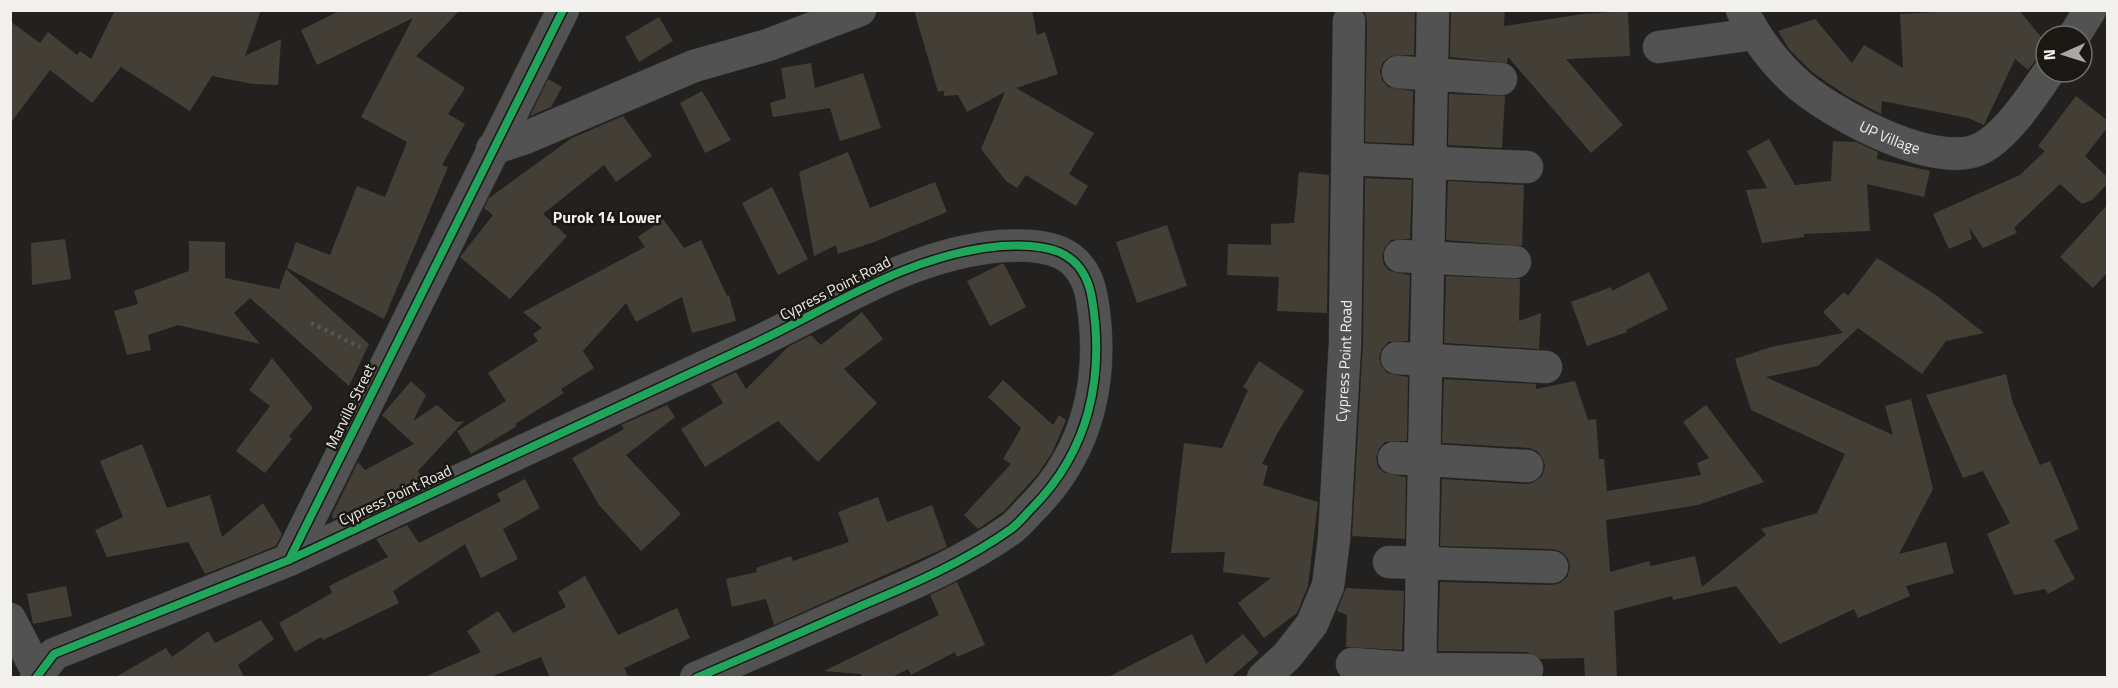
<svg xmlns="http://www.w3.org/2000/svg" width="2118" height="688" viewBox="0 0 2118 688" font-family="'Titillium Web',sans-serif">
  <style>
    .building { fill: #433f37 }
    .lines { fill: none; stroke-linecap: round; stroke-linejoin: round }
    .minor-casing { stroke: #3f3e3d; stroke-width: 33 }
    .path { stroke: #585755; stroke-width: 4; stroke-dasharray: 3 4.5; stroke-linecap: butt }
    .minor { stroke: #535252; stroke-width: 32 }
    .cycleway-casing { stroke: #1b1814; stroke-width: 11 }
    .cycleway { stroke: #20a55d; stroke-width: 8 }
    .labels { text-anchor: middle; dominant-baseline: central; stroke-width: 5; stroke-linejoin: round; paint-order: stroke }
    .street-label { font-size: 15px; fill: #f2f0ed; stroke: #1b1814 }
    .neighbourhood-label { font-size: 16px; font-weight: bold; fill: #f2f0ed; stroke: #1b1814 }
  </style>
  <rect width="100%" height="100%" fill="#23211f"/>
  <g class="building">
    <polygon points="115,10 261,10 245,56 281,39 278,85 253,84 212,76 190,111 121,67 92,103 50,70 10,124 10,21 40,43 48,32 77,55 80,51 91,59"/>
    <polygon points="341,10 460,10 416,56 465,88 448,114 465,124 442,165 448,167 384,319 287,268 296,242 330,255 357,186 385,197 407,142 361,117 413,18 317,65 301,30"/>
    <polygon points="914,10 1032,10 1037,35 1045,32 1058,74 1016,88 1094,133 1069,174 1088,186 1076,206 1026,175 1017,188 1006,181 981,149 1005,92 967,112 958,95 944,96 944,91 938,92"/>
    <polygon points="1364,10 1415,10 1414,55 1391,56 1383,62 1380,71 1382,80 1388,87 1413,91 1412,144 1365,142 1367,21"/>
    <polygon points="1451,10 1505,10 1504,26 1583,14 1628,11 1630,56 1566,59 1623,125 1591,153 1508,57 1507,63 1450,57"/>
    <polygon points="1970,10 2019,10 2046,43 2046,55 2035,61 2028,70 2015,59 1984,125 1968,118 1882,101 1881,114 1847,96 1812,72 1789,49 1778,31 1815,19 1852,63 1864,45 1903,68 1900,14"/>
    <polygon points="659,17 673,41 639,62 625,37"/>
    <polygon points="811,63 815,88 863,73 881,128 840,141 830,108 773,117 770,103 786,98 781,68"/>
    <polygon points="548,79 562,87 551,107 530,116"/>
    <polygon points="702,91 731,140 705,153 680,103"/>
    <polygon points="1449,94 1505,96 1502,148 1448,145"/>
    <polygon points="2076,96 2108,121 2108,127 2085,156 2108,178 2108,183 2092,200 2082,204 2060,184 2014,228 2017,233 1983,248 1969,227 1972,239 1949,249 1933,214 2020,175 2045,151 2038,146"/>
    <polygon points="623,116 652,156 616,182 604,165 543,214 567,236 510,299 460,257 493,215 484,208 489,198 572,138"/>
    <polygon points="1769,139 1795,185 1831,181 1833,141 1856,142 1878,152 1877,159 1930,171 1924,197 1867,184 1870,231 1804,234 1804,237 1762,243 1746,190 1767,188 1747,151"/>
    <polygon points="848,152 870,208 935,182 947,212 874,242 838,254 836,245 814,256 799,172"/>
    <polygon points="1299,172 1329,175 1327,313 1277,311 1279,277 1227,275 1228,244 1271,245 1271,224 1294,223"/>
    <polygon points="1365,178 1412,180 1410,239 1391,240 1385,247 1382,256 1384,265 1390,271 1410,275 1408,341 1388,342 1382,349 1379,357 1381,365 1387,373 1408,377 1407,441 1385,442 1379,449 1376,458 1378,467 1385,473 1406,477 1405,539 1352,536 1363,343"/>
    <polygon points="1448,181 1524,185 1522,246 1446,240"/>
    <polygon points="772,187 808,259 778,275 742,203"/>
    <polygon points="2108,204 2108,272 2093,288 2060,257"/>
    <polygon points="663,219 684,248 701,240 727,296 729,295 736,321 692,333 682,297 636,322 626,303 583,351 594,368 561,389 564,393 515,424 517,426 471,454 457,431 506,401 488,373 538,341 533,334 542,328 523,312 645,247 638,237"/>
    <polygon points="1167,225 1187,286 1137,303 1116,242"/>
    <polygon points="65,239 71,279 32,285 31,243"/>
    <polygon points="189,241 225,242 225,278 279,289 286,269 369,344 349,386 250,298 234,313 260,344 178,325 148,335 151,350 127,355 114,311 138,304 134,291 189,271"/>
    <polygon points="1877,258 1936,295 1984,333 1946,341 1922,374 1858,328 1818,366 1766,377 1893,435 1885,406 1911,399 1933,489 1899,554 1946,542 1954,573 1906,586 1910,596 1858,618 1854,609 1780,644 1736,586 1673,600 1672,596 1614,611 1617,678 1585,678 1584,658 1540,659 1527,652 1438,651 1440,582 1552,585 1560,583 1567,577 1570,567 1568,559 1562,552 1553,549 1440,546 1442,479 1527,484 1534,482 1542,476 1545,466 1543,459 1537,451 1529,448 1442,443 1444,379 1536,384 1536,389 1575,381 1588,420 1596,419 1599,459 1604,459 1607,491 1701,475 1697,463 1709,458 1683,422 1706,405 1764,482 1698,505 1606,520 1610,572 1649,561 1651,566 1695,556 1702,587 1766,535 1761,529 1817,513 1845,454 1751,410 1735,359 1771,347 1843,333 1823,312 1844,292 1848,296"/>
    <polygon points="1001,264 1004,264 1026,307 990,326 967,281"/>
    <polygon points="1649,272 1668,309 1626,330 1627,332 1587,346 1571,302 1611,287 1612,291"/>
    <polygon points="1446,276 1520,279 1519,321 1541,313 1539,349 1444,343"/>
    <polygon points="862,312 883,339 844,369 877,403 818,462 778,421 705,467 681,429 723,403 711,384 736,372 746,389 788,347 811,335 821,345"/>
    <polygon points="272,358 313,408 289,436 292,439 265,473 236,451 270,406 249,390"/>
    <polygon points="1259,361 1304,391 1277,434 1262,464 1268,466 1263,485 1318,502 1308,586 1297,613 1264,638 1238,603 1271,578 1223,572 1225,552 1171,553 1184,443 1222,448 1248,390 1243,387"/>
    <polygon points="2006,374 2013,403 2040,465 2050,461 2079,529 2054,540 2075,579 2048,594 2045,589 2014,595 1987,534 2010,523 1983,471 1963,478 1926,395"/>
    <polygon points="1003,380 1053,425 1059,415 1066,420 1052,453 1037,475 1004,511 978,529 964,515 1011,464 1003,459 1021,428 988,397"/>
    <polygon points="411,381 426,395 413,421 437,405 456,422 464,421 418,471 422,478 333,519 332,515 358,462 365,470 414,444 382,415"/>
    <polygon points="667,405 675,417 626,455 681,514 641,551 599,505 572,458 624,429 621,425"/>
    <polygon points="142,444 167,508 210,495 222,537 263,503 282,534 276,546 205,574 188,542 107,557 95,530 123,517 100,461"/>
    <polygon points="525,479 540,508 503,529 518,559 481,578 465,544 393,591 399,603 323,640 321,637 295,652 279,623 332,593 329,586 388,557 376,539 407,525 419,543 501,501 497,494"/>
    <polygon points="878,497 887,522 932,505 947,547 774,625 766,599 732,607 726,579 757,572 756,568 791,556 793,561 849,542 838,512"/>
    <polygon points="585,576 618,635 677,608 690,638 624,668 629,678 550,678 541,657 488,678 422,678 481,652 467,631 498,611 513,633 566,607 558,592"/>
    <polygon points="957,582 985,645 957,657 955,652 911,675 908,669 890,678 862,678 861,674 824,671 939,615 930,595"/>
    <polygon points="66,586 72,616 33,624 27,594"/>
    <polygon points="1346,588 1404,591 1402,650 1346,647 1347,615 1337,611"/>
    <polygon points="261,620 274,639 238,665 245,678 114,678 166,648 172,657 208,631 215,643"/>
    <polygon points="1192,634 1206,664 1243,634 1259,653 1230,678 1106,678"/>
  </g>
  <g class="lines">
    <defs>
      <g id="minor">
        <path id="s1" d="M1742,10C1756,39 1776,65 1800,86C1835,115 1943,176 1987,145C2012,128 2032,96 2049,72"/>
        <polyline points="2074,36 2090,10"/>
        <polyline points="1659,47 1754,34"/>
        <polyline points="1398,72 1501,79"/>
        <polyline points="492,149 525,138 694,66 768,45 860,10"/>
        <polyline points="1349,159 1527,167"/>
        <polyline points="1400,256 1515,262"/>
        <polyline points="1397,358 1546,367"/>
        <polyline points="1394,458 1527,466"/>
        <path d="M289,560C442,488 596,417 749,346C831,308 908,254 1001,246C1046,243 1084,249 1092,299C1105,377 1089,451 1032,508C1025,515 1019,523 1011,529C966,561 913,584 863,605C807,630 752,654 696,678"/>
        <polyline points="1389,562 1552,567"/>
        <polyline points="10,619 38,673"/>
        <polyline points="1352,664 1420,669 1527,670"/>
        <polyline points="1420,669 1433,10"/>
        <polyline points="36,678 54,654 289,560 563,10"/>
        <path id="s2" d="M1263,678L1287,656L1312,624L1328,586L1334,539L1345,343L1349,21"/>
      </g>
    </defs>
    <use href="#minor" class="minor-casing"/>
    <polyline class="path" points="311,323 360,347"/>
    <use href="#minor" class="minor"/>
    <defs>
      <g id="cycleway">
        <path d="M289,560C442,488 596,417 749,346C831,308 908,254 1001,246C1046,243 1084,249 1092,299C1105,377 1089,451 1032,508C1025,515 1019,523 1011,529C966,561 913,584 863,605C807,630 752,654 696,678"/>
        <polyline points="36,678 54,654 289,560 563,10"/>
      </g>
    </defs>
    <use href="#cycleway" class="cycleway-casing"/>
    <use href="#cycleway" class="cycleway"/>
  </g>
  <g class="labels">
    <g class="street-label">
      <text stroke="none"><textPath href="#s1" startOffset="200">UP Village</textPath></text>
      <text transform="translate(835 288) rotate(-27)">Cypress Point Road</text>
      <text stroke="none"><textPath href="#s2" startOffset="340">Cypress Point Road</textPath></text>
      <text transform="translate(350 406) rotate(-64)">Marville Street</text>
      <text transform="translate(395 495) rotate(-25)">Cypress Point Road</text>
    </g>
    <g class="neighbourhood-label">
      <text x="607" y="217">Purok 14 Lower</text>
    </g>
  </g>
  <rect width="2118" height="688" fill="none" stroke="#f2f0ed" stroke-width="24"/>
  <g transform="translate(2064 54) rotate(267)"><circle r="28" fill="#1b1814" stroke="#716e6b" stroke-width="1.5"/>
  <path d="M0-4.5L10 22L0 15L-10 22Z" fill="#aaa8a5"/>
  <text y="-9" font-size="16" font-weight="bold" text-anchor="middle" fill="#f2f0ed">N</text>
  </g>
</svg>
